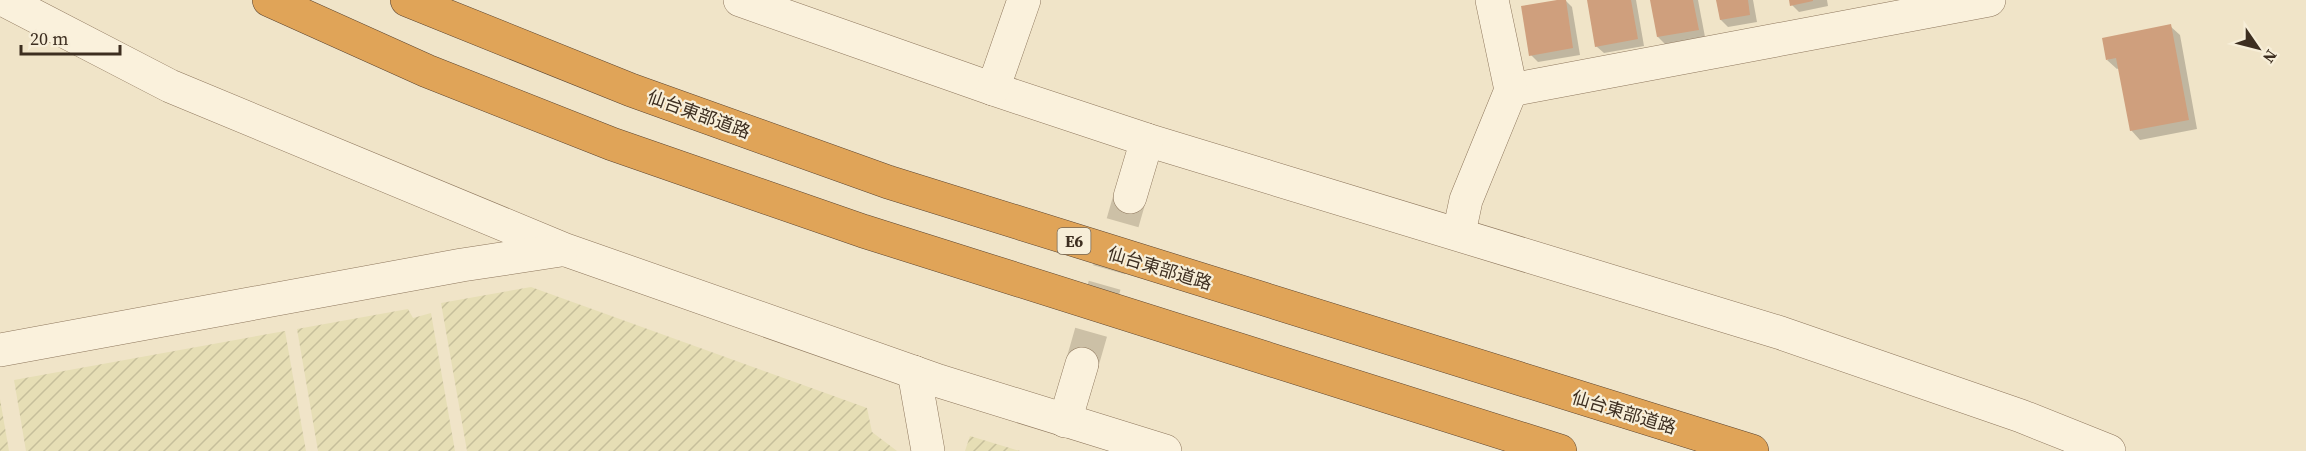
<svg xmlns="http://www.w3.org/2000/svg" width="2306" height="451" viewBox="0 0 2306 451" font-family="'Source Serif 4','Noto Sans JP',serif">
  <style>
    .farmland { fill: url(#farmland-furrows) }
    .shadow { fill: #0003 }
    .building { fill: #cf9f7d }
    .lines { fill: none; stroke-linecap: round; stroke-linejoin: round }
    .minor-tunnel { stroke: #ccc0a6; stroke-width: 33; stroke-dasharray: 33 16; stroke-linecap: butt }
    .minor-casing { stroke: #8d765c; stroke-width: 34 }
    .highway-casing { stroke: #5b4430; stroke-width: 34 }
    .minor { stroke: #faf1dc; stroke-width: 33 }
    .highway { stroke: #e0a458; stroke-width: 33 }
    .labels { text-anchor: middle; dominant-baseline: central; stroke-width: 4.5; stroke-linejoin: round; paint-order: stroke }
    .shield { fill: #f7eed8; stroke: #756857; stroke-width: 1.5 }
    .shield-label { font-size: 16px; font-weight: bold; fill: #3d2e20 }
    .street-label { font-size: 18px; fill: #3d2e20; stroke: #f7eed8 }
  </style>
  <defs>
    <pattern id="farmland-furrows" width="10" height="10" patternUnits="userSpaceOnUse" patternTransform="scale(1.5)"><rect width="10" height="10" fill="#e6deb5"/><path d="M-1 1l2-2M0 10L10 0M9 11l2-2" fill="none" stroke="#c6bf9b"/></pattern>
  </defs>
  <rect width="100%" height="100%" fill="#f0e4c8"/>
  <g class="farmland">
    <polygon points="531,287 867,408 872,432 897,451 467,451 441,303"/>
    <polygon points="408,309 413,318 431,313 455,451 318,451 297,329"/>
    <polygon points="285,331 306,451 26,451 14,380"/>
    <polygon points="0,399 9,451 0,451"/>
    <polygon points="970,436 1020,451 965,451"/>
  </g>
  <g class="shadow">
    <polygon points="1565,0 1572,7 1580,55 1538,62 1531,55"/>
    <polygon points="1589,0 1636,0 1644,46 1604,53 1596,46"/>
    <polygon points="1652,0 1698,0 1705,37 1665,44 1658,37"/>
    <polygon points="1718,0 1753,0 1757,22 1728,27 1721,20"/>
    <polygon points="1791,0 1827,0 1828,6 1799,12 1792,5"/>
    <polygon points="2170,26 2180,35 2197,129 2140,140 2131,130 2119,68 2117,69 2107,60"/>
  </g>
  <g class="building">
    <polygon points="1557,0 1566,0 1573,48 1529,56 1521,6"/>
    <polygon points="1587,0 1631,0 1638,39 1595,47"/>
    <polygon points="1650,0 1693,0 1699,30 1657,37"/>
    <polygon points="1716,0 1748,0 1750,15 1720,20"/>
    <polygon points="1789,0 1813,0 1813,1 1790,6"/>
    <polygon points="2171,24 2189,120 2130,131 2116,58 2106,60 2102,38"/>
  </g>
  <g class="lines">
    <polyline class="minor-tunnel" points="1082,364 1130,197"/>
    <defs>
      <g id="minor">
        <polyline points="4,0 170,86 563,249 939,381 1165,451"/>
        <polyline points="740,0 993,89 1147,140 1781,333 2021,416 2109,451"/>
        <polyline points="1492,0 1511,90 1989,0"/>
        <polyline points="993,89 1024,0"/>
        <polyline points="1130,197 1147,140"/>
        <polyline points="1459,233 1466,200 1511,90"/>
        <polyline points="0,350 462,265 561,250"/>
        <polyline points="914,372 928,451"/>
        <polyline points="1065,421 1082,364"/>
      </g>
      <g id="highway">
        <polyline points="269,0 427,71 612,144 863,231 1560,451"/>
        <polyline points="407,0 631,90 888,182 1752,451"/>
      </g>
    </defs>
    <use href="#minor" class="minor-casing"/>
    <use href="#highway" class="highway-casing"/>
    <use href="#minor" class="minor"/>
    <use href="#highway" class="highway"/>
  </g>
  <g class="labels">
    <rect class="shield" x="1057.5" y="228" width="33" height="26" rx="4.5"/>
    <g class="shield-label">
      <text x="1074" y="241">E6</text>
    </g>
    <g class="street-label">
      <text transform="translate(699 114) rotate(20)">仙台東部道路</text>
      <text transform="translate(1160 268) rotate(17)">仙台東部道路</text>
      <text transform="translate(1624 412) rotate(17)">仙台東部道路</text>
    </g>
  </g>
  <g transform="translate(2258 48) rotate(125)" stroke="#f7eed8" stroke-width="4.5" paint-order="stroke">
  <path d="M0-4.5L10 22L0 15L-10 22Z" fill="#3d2e20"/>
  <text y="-9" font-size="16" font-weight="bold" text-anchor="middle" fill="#3d2e20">N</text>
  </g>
  <path d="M21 45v9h99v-9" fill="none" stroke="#3d2e20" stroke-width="3"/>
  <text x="30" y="45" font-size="18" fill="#3d2e20" stroke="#f7eed8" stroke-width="4.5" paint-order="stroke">20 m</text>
</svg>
